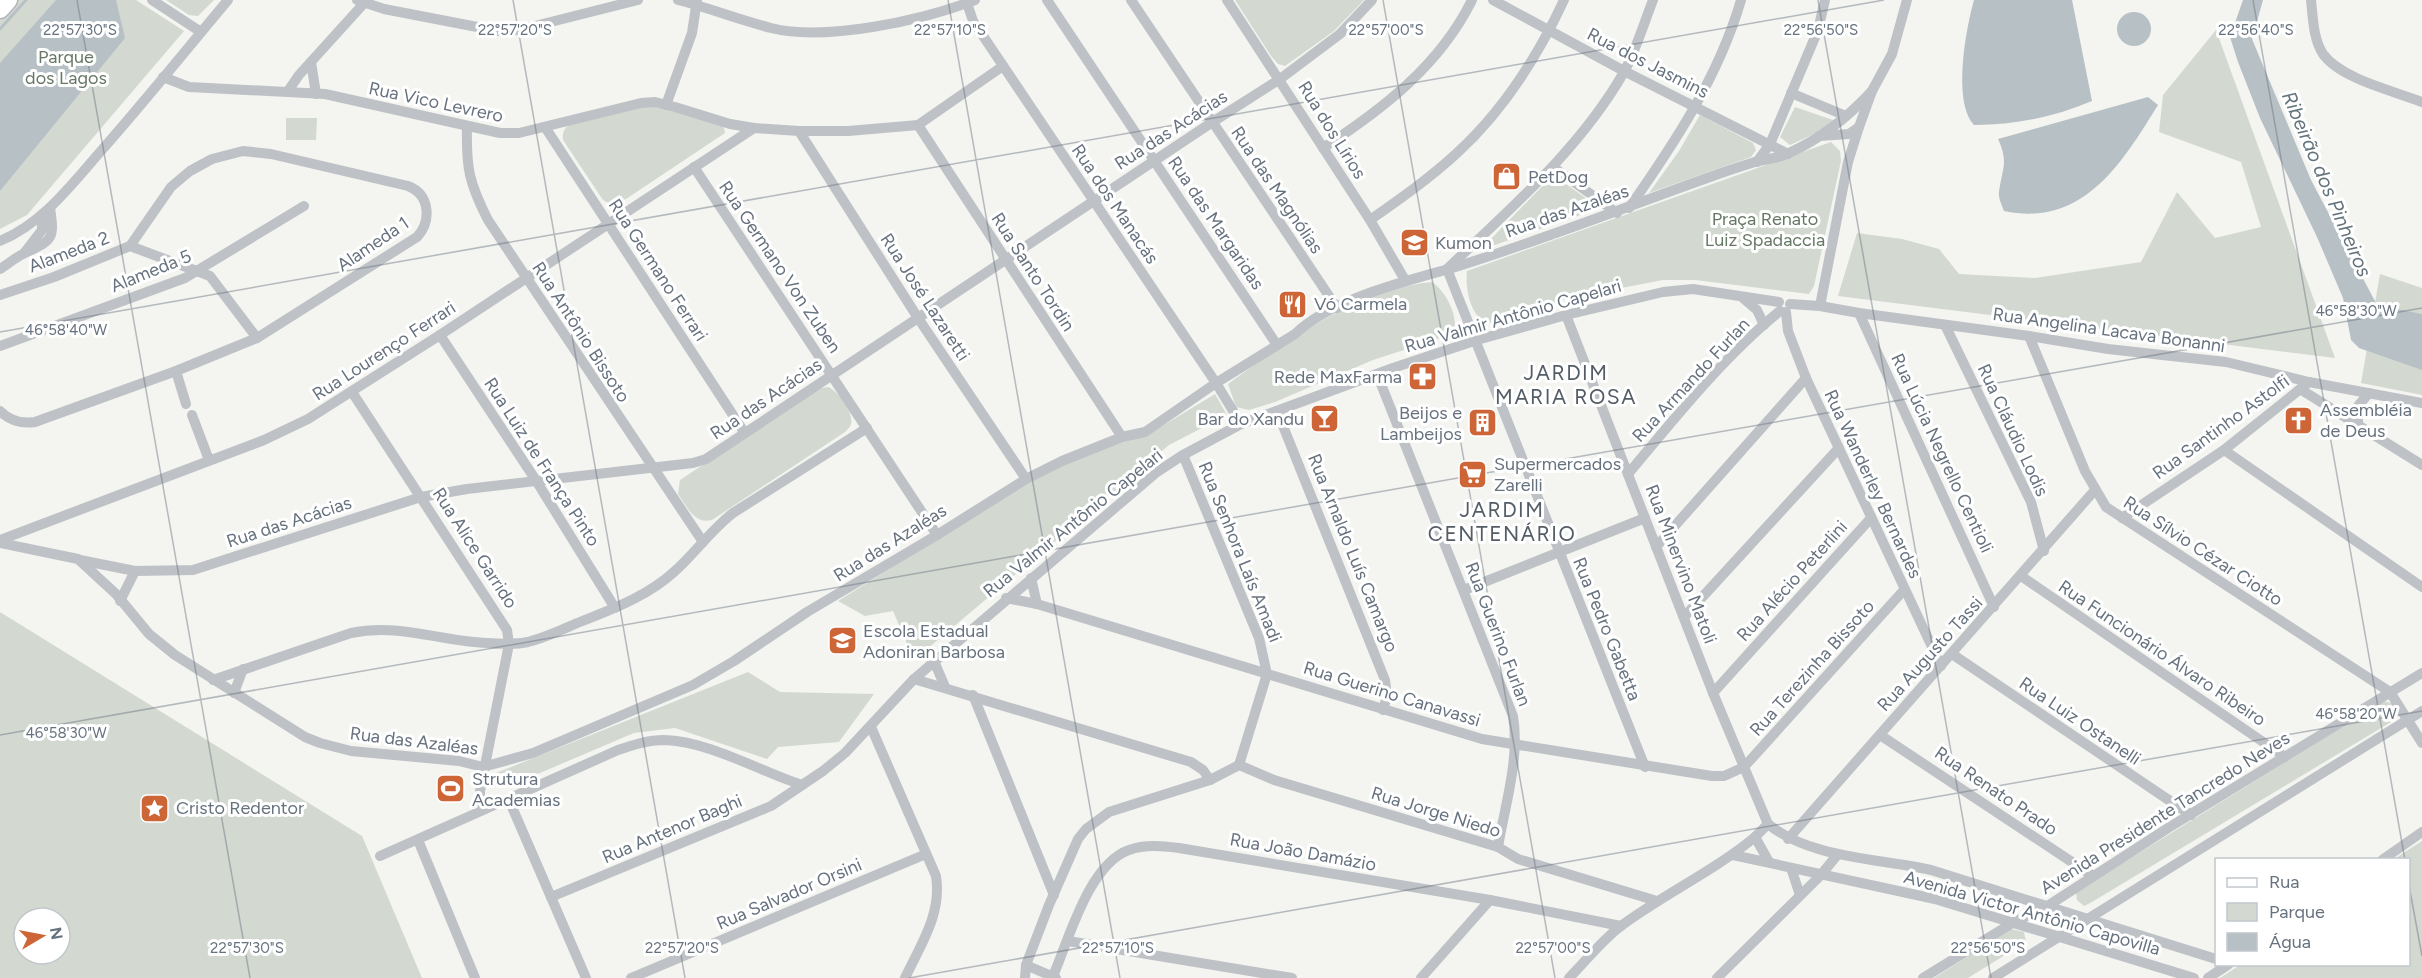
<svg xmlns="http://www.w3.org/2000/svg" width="2422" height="978" viewBox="0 0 2422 978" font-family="Figtree,sans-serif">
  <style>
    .green { fill: #d3d9d1; fill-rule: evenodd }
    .water { fill: #b7c0c5 }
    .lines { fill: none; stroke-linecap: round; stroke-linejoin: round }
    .stream { stroke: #b7c0c5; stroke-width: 3 }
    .primary-casing { stroke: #b2b5b9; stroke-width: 21 }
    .street { stroke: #bec1c5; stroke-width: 10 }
    .primary { stroke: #fff; stroke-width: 18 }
    .ticks { fill: none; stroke: #67727f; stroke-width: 1.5; stroke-opacity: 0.45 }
    .labels { text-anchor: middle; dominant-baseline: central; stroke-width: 6; stroke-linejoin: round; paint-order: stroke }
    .park-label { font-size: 18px; fill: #677765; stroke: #fff }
    .street-label { font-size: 18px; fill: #67727f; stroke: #fff }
    .poi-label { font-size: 18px; fill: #67727f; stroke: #fff; text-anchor: start }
    .water-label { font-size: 20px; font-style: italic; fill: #63737c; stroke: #fff }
    .quarter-label { font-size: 21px; letter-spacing: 1.5px; fill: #545c65; stroke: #fff }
    .ticks-label { font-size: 15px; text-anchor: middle; fill: #67727f; stroke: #fff; stroke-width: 6; stroke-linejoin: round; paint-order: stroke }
  </style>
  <rect width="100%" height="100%" fill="#f4f4f1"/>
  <g class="green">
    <polygon points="18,0 136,0 184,31 27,215 0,229 0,20"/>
    <polygon points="166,0 214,0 198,16 189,15"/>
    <polygon points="1235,0 1364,0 1334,31 1285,66 1278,64 1271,56"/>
    <polygon points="2216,30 2335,358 1838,296 1857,233 1902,239 1939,249 1959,274 2035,278 2141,262 2177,192 2215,238 2261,227 2241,162 2159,132 2163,95"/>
    <path d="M652,105L719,123L724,128L725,133L626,199L610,204L603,200L563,140C562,132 564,128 571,124Z"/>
    <polygon points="1795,107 1833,120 1829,127 1790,145 1780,137"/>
    <polygon points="1700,115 1753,143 1756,150 1751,157 1649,193 1679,151"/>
    <polygon points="286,118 317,118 316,140 286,140"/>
    <path d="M1831,142L1840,151L1841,161L1814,286L1809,294L1695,280H1663L1570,298L1487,324C1470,315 1465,288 1467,271Z"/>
    <polygon points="1553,175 1600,208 1492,246 1487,243"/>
    <polygon points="2380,274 2422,288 2422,395 2361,383"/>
    <path d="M1432,282C1446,291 1460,318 1453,334L1373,360L1275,402L1249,410L1236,407L1228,384C1287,341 1357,289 1432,282Z"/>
    <path d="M828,387C838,391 854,412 851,424C851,426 847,430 845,432L712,520C694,525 687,506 678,494L680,480L817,389Z"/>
    <polygon points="1215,394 1227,415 1169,445 914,660 893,611 865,616 838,601 1062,461 1149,434"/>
    <path d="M0,612L362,836L422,978H0ZM24,918H60V954H24Z"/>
    <polygon points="748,672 780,692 874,694 839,742 778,747 767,759 675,728 634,733 507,787 489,784 496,773"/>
    <polygon points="2384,701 2395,704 2396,719 2092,902 2084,906 2077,900 2076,892"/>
    <polygon points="2422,841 2422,978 2220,978 2240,965 2408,964 2408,860 2394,859"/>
    <polygon points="2011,929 2024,932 2026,942 1968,978 1934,978"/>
  </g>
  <g class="water">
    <polygon points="56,0 116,0 125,38 0,191 0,63"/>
    <path d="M1974,0H2072L2092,101C2054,117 2016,125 1974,125C1952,102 1966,28 1974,0Z"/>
    <polygon points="2243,0 2263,0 2252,39 2311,180 2377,305 2422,314 2422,370 2359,348 2351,340 2343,298 2317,237 2260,118 2238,62 2230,37"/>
    <circle cx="2134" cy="29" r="17"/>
    <path d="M2148,97L2158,105C2122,163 2083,228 2004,211C2002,205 1998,198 1999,192C2002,168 2009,163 1998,139Z"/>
  </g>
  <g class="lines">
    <polyline class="stream" points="0,29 26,0"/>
    <defs>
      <polyline id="primary" points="0,9 8,0"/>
    </defs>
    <use href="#primary" class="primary-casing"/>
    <g class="street">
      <polyline points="152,0 201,32"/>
      <polyline points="357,0 384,9 498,31 519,30 638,0"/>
      <path d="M678,0C709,8 740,20 771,28C826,42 923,20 975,0"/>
      <polyline points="966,0 973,21 1216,383 1241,424"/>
      <polyline points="1047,0 1277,345"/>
      <polyline points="1131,0 1337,308"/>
      <polyline points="1227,0 1370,220 1405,280"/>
      <polyline points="1493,0 1624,71 1788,154"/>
      <path d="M2311,0C2313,17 2313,39 2323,54C2341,79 2394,91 2422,102"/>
      <polyline points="311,62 316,94"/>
      <polyline points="163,77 189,87 325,94 500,133 519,133 641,103 655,102 675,107 730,124 754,128 799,131 848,131 907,126 918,125 1003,66"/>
      <polyline points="288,91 299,75 367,0"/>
      <polyline points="1791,93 1846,116"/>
      <polyline points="666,105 692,33 697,0"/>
      <polyline points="918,125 1122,437"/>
      <path d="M467,126C466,168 469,183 488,220L703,542"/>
      <polyline points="545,127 744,432"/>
      <polyline points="799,131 918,318 1026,479"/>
      <polyline points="1819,136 1849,134 1859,127 1872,91 1892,54 1907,0"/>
      <path d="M1323,148C1383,109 1440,65 1472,0"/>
      <polyline points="1757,162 1770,144 1818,30 1825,0"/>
      <polyline points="694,167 937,535"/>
      <polyline points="1553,167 1617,213"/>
      <path d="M1629,208C1674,144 1719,76 1741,0"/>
      <path d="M1370,220C1400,199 1430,178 1457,153C1503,111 1538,56 1564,0"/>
      <path d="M0,241C43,223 71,185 101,151C145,101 186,50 228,0"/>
      <polyline points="25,252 42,230 42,216"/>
      <path d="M0,269C8,264 16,257 25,253C52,240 55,240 50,208"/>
      <polyline points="0,295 54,277 130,246 210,276 257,338"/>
      <polyline points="1743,298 1757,310 1764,325"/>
      <polyline points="1790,304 1820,306 1859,313 2029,336 2108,349 2226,362 2309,382 2422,403"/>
      <polyline points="1820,306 1848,162 1859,127"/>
      <polyline points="1786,312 1788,331 1806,378 1941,666"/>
      <polyline points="1859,313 1994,607"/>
      <polyline points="1566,315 1713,693 1768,824"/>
      <polyline points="1945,325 2031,502 2044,551"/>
      <polyline points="440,335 537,482 615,608"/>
      <polyline points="2029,336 2085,471 2106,507 2390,692 2422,743"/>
      <polyline points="0,346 185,278 304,206"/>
      <polyline points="176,371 186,404"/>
      <path d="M1377,374L1513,716C1520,759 1505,805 1498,847"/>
      <polyline points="2300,389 2422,465"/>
      <polyline points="352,392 507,630 509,644 480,791 480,800 485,809"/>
      <path d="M0,411C10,421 21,424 35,422L176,371L257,338L417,237C431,222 431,195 408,186L271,154L243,151L212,159L190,171L171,187L130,246"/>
      <polyline points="1277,411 1385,680 1387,696 1383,710"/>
      <polyline points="192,415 209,460"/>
      <polyline points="2358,424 2358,406 2369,393"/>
      <polyline points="2224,450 2422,587"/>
      <polyline points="1183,455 1259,638 1267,674 1239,765"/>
      <path d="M1628,474C1674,419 1724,356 1780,311"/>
      <polyline points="2122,518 2224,450 2309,382"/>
      <polyline points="0,540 264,440 308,419 440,335 754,128"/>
      <path d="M0,543L78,559L116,594L149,634L175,655L305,737L320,743L351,751L459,761L483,767L533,753L693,685L734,661L807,612L937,535L1026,479L1062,461L1122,437L1145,432L1216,383L1295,334C1330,300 1402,282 1449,269C1537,242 1623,208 1710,177C1726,171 1742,166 1758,161C1768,159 1780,158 1789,153C1820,139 1849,116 1872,91"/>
      <polyline points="1656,547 1806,378"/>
      <polyline points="80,560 135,571 193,570 421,497 467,489 693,463 706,459 1211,123 1280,79 1340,34 1372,0"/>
      <polyline points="2021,576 2285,757"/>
      <polyline points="1031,578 1037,604"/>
      <polyline points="1464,590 1645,518"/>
      <polyline points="1006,598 1037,604 1482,739 1712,776 1724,776 1744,767 1904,590"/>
      <polyline points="120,601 135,571"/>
      <polyline points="1684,617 1839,448"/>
      <polyline points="1952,654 2191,815"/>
      <polyline points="934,661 945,687"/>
      <polyline points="914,679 1191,762 1203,770 1210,780"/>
      <path d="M213,680L351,633C399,623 439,641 487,643C500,644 514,645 528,642C544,638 559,631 575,624C610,610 647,597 675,571C695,553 711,530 733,513L867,428"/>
      <polyline points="234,693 243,669"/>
      <polyline points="1713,693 1871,518"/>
      <polyline points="973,695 1054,895"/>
      <path d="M871,727L936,876C942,914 921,944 905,978"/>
      <polyline points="1880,735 2093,876"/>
      <polyline points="1239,765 1274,780 1498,847 1518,859 1657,901"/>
      <path d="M1645,767L1447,269C1511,208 1580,149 1624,72C1636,50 1644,23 1653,0"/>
      <polyline points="509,800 586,978"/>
      <polyline points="1788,839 2095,490"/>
      <polyline points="418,840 475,978"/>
      <polyline points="1733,855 1935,899 2194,978"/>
      <path d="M380,856L618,750C633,745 648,740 664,740C709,741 759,771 802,785"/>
      <polyline points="2382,860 2422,832"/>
      <path d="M1769,862L1755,837L1768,824C1811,859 1878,858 1931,870L2216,959"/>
      <polyline points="1791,868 1800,895"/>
      <polyline points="551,897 771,806 823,771 845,753 914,679 1157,472 1183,455 1241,424 1393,368 1477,340 1566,315 1663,292 1693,289 1779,302"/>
      <polyline points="1068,941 1292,978"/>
      <polyline points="1026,965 1056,978"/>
      <path d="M1053,976C1069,939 1089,864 1129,850C1145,844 1163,846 1179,848L1490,900L1621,926"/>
      <polyline points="631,978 926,854"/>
      <polyline points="1025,978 1026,965 1049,905 1078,839 1086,829 1109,812 1210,780 1239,765"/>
      <polyline points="1421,978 1490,900"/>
      <path d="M1569,978C1586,961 1602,940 1621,926C1664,894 1714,871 1755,837"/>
      <polyline points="1717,978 1820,876 1838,854"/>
      <polyline points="1923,978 2014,922 2046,907 2168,828 2422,673"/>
      <polyline points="1993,978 2422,711"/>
      <polyline points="2208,978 2229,964"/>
    </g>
    <use href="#primary" class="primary"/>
  </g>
  <path class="ticks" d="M77,0L250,978M513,0L685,978M948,0L1120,978M1383,0L1555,978M1818,0L1991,978M2253,0L2405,860M0,332L1884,0M0,735L2422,308M2408,880L2422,956M909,978L2422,711"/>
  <defs>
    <symbol id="shop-square" viewBox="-11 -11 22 22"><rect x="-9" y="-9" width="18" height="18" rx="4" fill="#ce6537" stroke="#fff"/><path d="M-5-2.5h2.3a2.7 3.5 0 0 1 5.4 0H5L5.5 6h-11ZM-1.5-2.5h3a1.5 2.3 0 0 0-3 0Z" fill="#fff"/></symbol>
    <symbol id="school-square" viewBox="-11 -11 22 22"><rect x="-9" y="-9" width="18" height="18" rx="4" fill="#ce6537" stroke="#fff"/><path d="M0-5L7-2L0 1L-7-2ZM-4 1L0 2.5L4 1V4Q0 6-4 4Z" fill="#fff"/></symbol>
    <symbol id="restaurant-square" viewBox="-11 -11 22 22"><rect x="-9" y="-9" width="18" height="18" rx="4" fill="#ce6537" stroke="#fff"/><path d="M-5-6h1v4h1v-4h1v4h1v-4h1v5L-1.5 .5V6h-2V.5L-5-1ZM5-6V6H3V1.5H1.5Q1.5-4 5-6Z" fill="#fff"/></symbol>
    <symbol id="pharmacy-square" viewBox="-11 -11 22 22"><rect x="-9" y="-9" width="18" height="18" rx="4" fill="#ce6537" stroke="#fff"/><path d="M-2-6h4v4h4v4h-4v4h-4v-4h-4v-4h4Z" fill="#fff"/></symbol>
    <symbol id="bar-square" viewBox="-11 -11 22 22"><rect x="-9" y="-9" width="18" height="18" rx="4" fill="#ce6537" stroke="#fff"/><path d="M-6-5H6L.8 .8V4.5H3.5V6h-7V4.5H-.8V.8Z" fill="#fff"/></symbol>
    <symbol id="church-square" viewBox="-11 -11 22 22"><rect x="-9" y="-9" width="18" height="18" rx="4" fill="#ce6537" stroke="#fff"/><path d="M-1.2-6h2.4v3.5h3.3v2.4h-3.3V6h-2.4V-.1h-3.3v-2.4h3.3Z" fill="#fff"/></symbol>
    <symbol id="building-square" viewBox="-11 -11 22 22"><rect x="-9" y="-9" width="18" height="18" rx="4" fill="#ce6537" stroke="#fff"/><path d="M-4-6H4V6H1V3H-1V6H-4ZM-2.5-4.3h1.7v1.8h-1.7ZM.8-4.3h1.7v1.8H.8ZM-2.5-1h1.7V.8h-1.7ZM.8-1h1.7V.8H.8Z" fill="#fff"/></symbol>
    <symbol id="supermarket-square" viewBox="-11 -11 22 22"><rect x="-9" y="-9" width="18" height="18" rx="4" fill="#ce6537" stroke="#fff"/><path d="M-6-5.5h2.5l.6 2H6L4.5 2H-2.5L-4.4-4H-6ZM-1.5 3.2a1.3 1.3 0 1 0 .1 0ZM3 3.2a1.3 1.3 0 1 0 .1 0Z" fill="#fff"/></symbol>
    <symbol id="stadium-square" viewBox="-11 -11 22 22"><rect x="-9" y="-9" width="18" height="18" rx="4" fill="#ce6537" stroke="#fff"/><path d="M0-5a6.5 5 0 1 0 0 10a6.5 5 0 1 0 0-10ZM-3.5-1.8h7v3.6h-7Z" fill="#fff"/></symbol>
    <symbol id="sight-square" viewBox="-11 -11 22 22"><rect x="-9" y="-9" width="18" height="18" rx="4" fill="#ce6537" stroke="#fff"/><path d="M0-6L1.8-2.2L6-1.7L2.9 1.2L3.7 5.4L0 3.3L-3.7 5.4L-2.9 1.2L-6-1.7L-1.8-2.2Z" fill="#fff"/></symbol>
  </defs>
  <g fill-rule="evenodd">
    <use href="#shop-square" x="1490" y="160" width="33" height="33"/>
    <use href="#school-square" x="1398" y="226" width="33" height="33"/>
    <use href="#restaurant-square" x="1276" y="288" width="33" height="33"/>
    <use href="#pharmacy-square" x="1406" y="360" width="33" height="33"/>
    <use href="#bar-square" x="1308" y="402" width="33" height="33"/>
    <use href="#church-square" x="2282" y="404" width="33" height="33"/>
    <use href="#building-square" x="1466" y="406" width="33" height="33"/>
    <use href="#supermarket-square" x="1456" y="458" width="33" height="33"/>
    <use href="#school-square" x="826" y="624" width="33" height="33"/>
    <use href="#stadium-square" x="434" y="772" width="33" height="33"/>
    <use href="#sight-square" x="138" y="792" width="33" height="33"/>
  </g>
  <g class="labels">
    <g class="park-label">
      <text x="66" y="57">Parque<tspan x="66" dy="21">dos Lagos</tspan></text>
      <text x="1765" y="219">Praça Renato<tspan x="1765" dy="21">Luiz Spadaccia</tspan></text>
    </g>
    <g class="street-label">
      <text transform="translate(1648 63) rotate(27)">Rua dos Jasmins</text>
      <text transform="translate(436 102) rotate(12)">Rua Vico Levrero</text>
      <text transform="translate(1171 130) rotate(-33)">Rua das Acácias</text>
      <text transform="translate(1332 130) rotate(58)">Rua dos Lírios</text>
      <text transform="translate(1277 190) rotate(56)">Rua das Magnólias</text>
      <text transform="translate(1115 204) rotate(56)">Rua dos Manacás</text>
      <text transform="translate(1567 211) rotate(-19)">Rua das Azaléas</text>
      <text transform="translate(1216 223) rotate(56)">Rua das Margaridas</text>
      <text transform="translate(373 244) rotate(-34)">Alameda 1</text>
      <text transform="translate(69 252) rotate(-21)">Alameda 2</text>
      <text transform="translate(780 267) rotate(56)">Rua Germano Von Zuben</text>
      <text transform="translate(658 270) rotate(57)">Rua Germano Ferrari</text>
      <text transform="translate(151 271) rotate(-22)">Alameda 5</text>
      <text transform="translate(1033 272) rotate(57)">Rua Santo Tordin</text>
      <text transform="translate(925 297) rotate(57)">Rua José Lazaretti</text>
      <text transform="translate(1513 316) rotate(-16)">Rua Valmir Antônio Capelari</text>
      <text transform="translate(2109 330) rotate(8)">Rua Angelina Lacava Bonanni</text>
      <text transform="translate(581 332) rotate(57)">Rua Antônio Bissoto</text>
      <text transform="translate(384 351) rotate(-33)">Rua Lourenço Ferrari</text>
      <text transform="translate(1691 380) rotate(-47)">Rua Armando Furlan</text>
      <text transform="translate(766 399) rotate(-34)">Rua das Acácias</text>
      <text transform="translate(2221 427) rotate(-36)">Rua Santinho Astolfi</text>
      <text transform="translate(2013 430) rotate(65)">Rua Cláudio Lodis</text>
      <text transform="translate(1942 453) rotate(65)">Rua Lúcia Negrello Centioli</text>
      <text transform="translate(542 462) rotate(57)">Rua Luiz de França Pinto</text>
      <text transform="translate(1873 484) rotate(65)">Rua Wanderley Bernardes</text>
      <text transform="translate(289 522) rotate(-18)">Rua das Acácias</text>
      <text transform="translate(1073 523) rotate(-39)">Rua Valmir Antônio Capelari</text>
      <text transform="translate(890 543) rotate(-32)">Rua das Azaléas</text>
      <text transform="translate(475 548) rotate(57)">Rua Alice Garrido</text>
      <text transform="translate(2203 551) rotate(33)">Rua Sílvio Cézar Ciotto</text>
      <text transform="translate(1240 552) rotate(68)">Rua Senhora Laís Amadi</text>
      <text transform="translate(1353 553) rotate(68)">Rua Arnaldo Luís Camargo</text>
      <text transform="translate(1681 564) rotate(69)">Rua Minervino Matoli</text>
      <text transform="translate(1792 581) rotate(-48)">Rua Alécio Peterlini</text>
      <text transform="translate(1607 629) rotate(68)">Rua Pedro Gabetta</text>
      <text transform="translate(1498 634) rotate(69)">Rua Guerino Furlan</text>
      <text transform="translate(2162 653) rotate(34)">Rua Funcionário Álvaro Ribeiro</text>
      <text transform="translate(1930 654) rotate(-48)">Rua Augusto Tassi</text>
      <text transform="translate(1812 668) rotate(-48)">Rua Terezinha Bissoto</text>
      <text transform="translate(1392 694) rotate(17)">Rua Guerino Canavassi</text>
      <text transform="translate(2080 721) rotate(34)">Rua Luiz Ostanelli</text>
      <text transform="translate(414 741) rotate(7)">Rua das Azaléas</text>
      <text transform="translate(1996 791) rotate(34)">Rua Renato Prado</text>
      <text transform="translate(1436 812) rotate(17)">Rua Jorge Niedo</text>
      <text transform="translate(2165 813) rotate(-32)">Avenida Presidente Tancredo Neves</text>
      <text transform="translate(672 829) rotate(-23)">Rua Antenor Baghi</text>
      <text transform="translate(1303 852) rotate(10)">Rua João Damázio</text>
      <text transform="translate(789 894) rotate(-23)">Rua Salvador Orsini</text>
      <text transform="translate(2032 913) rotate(16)">Avenida Victor Antônio Capovilla</text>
    </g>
    <g class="poi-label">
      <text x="1528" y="177">PetDog</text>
      <text x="1435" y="243">Kumon</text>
      <text x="1314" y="304">Vó Carmela</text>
      <text x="1402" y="377" text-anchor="end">Rede MaxFarma</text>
      <text x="2320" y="410">Assembléia<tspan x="2320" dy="21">de Deus</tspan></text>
      <text x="1462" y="413" text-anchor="end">Beijos e<tspan x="1462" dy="21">Lambeijos</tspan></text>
      <text x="1304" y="419" text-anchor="end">Bar do Xandu</text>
      <text x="1494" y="464">Supermercados<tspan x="1494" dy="21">Zarelli</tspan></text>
      <text x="863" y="631">Escola Estadual<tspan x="863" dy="21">Adoniran Barbosa</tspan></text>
      <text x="472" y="779">Strutura<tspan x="472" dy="21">Academias</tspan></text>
      <text x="176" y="808">Cristo Redentor</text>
    </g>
    <g class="water-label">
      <text transform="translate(2327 184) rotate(67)">Ribeirão dos Pinheiros</text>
    </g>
    <g class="quarter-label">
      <text x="1566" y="372">JARDIM<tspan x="1566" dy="24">MARIA ROSA</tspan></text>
      <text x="1502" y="509">JARDIM<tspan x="1502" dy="24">CENTENÁRIO</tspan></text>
    </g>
  </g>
  <g class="ticks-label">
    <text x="2256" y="35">22°56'40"S</text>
    <text x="80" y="35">22°57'30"S</text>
    <text x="515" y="35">22°57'20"S</text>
    <text x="950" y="35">22°57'10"S</text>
    <text x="1386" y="35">22°57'00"S</text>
    <text x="1821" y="35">22°56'50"S</text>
    <text x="2356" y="316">46°58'30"W</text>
    <text x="66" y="335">46°58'40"W</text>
    <text x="2356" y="719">46°58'20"W</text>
    <text x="66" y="738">46°58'30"W</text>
    <text x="247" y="953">22°57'30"S</text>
    <text x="682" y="953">22°57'20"S</text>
    <text x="1118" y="953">22°57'10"S</text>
    <text x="1553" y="953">22°57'00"S</text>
    <text x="1988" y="953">22°56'50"S</text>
  </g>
  <rect x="2215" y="858" width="195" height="108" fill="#ffffff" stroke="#c2c7cc" stroke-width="1.5"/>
  <rect x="2227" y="878" width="30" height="9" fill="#ffffff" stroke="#c2c7cc" stroke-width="1.5"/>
  <text x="2269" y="888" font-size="18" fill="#67727f">Rua</text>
  <rect x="2227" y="903" width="30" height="18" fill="#d3d9d1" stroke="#c2c7cc" stroke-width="1.5"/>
  <text x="2269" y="918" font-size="18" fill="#67727f">Parque</text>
  <rect x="2227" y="933" width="30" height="18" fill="#b7c0c5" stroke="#c2c7cc" stroke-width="1.5"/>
  <text x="2269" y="948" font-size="18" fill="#67727f">Água</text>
  <g transform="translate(42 936) rotate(80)"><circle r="28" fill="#ffffff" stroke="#c2c7cc" stroke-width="1.5"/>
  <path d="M0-4.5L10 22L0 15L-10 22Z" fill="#ce6537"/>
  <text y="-9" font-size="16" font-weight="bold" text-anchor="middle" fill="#67727f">N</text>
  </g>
</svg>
